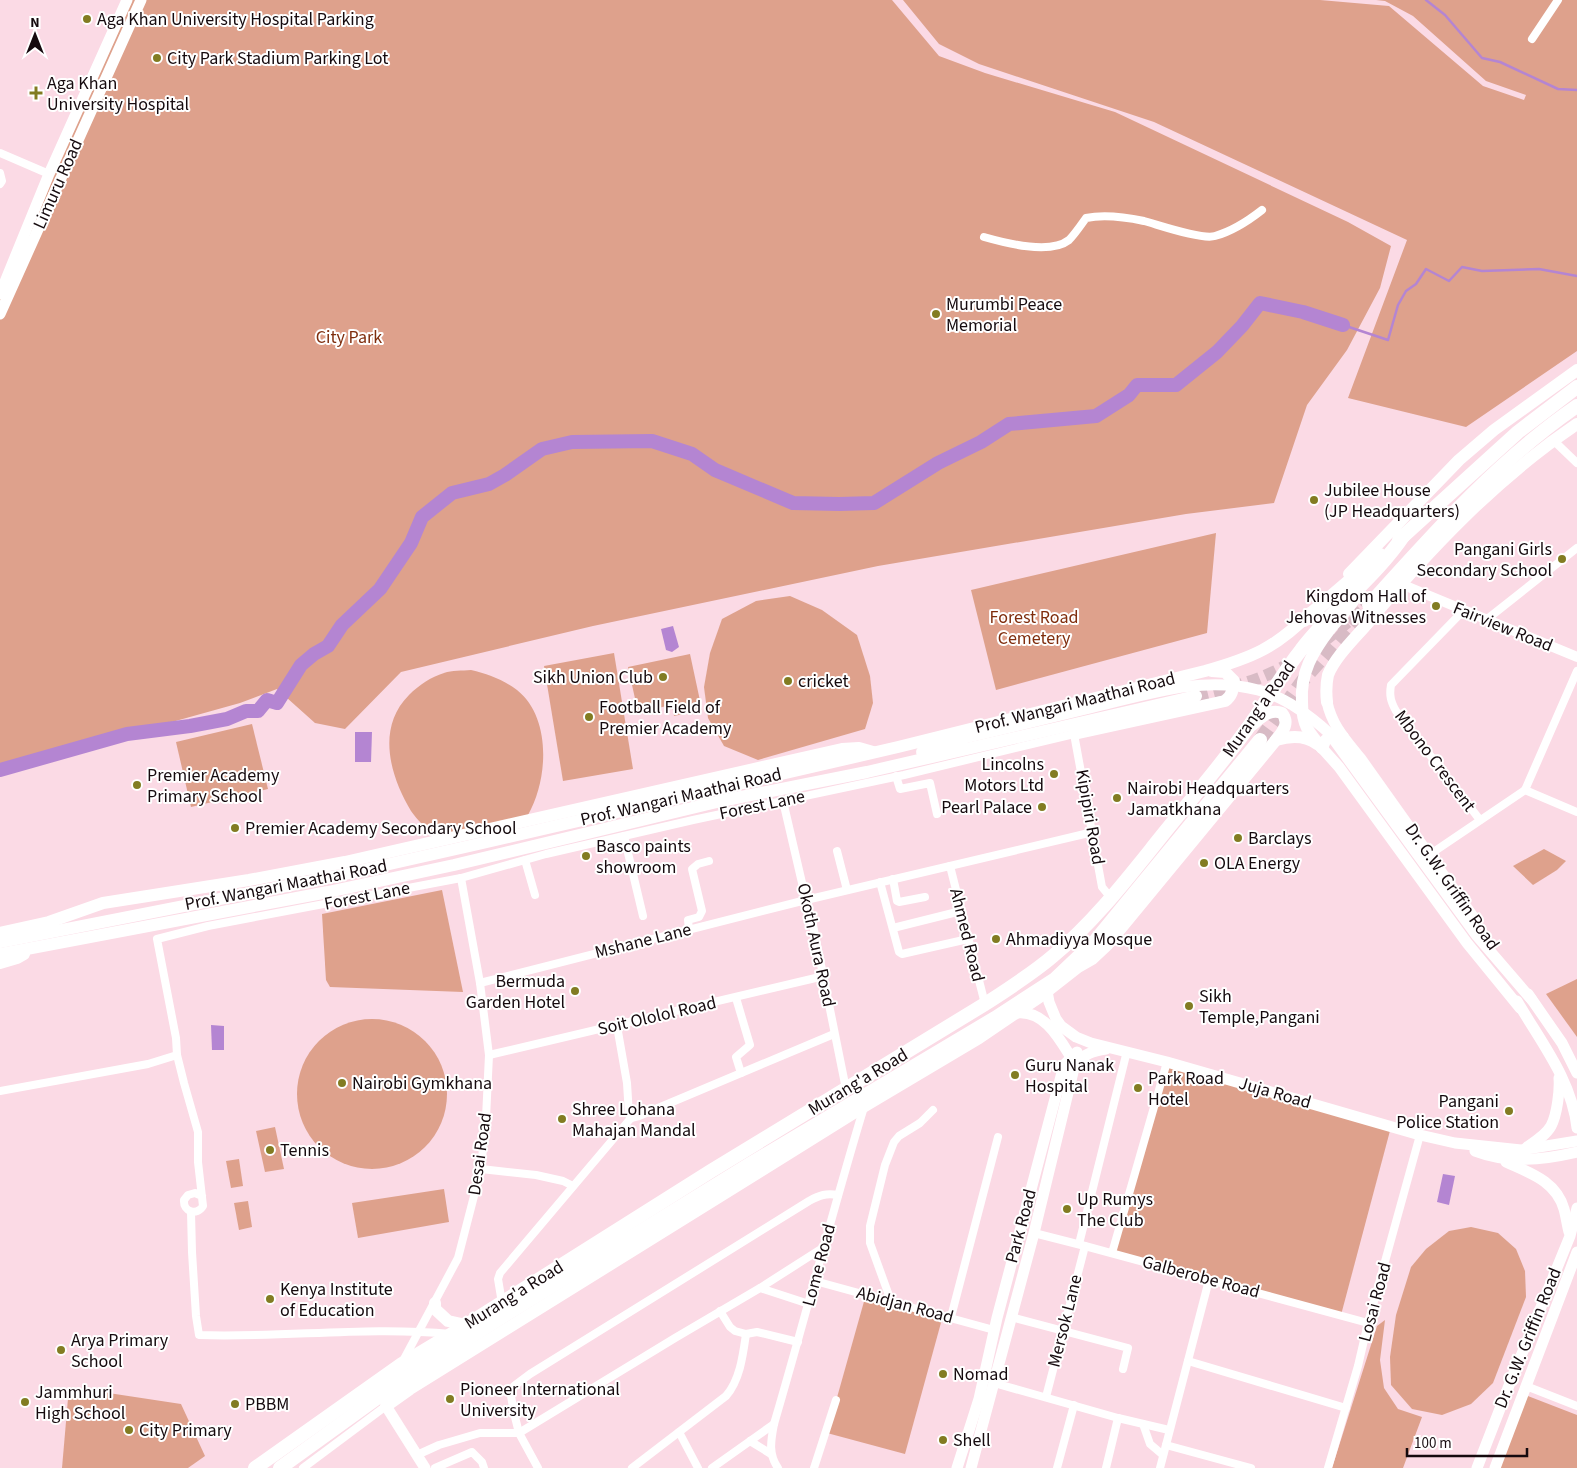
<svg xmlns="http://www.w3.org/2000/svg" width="1577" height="1468" viewBox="0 0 1577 1468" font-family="'Source Sans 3',sans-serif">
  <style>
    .green { fill: #dea18c }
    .water { fill: #b485d2 }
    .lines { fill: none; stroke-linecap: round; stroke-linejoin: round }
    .stream { stroke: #b485d2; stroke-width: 2.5 }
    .river { stroke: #b485d2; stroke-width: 14 }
    .primary-tunnel { stroke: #d8bbc5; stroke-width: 12; stroke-dasharray: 12 6; stroke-linecap: butt }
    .trunk-tunnel { stroke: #d8bbc5; stroke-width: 14; stroke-dasharray: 14 7; stroke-linecap: butt }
    .minor { stroke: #fff; stroke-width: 8 }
    .tertiary { stroke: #fff; stroke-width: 10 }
    .secondary { stroke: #fff; stroke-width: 11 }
    .primary { stroke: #fff; stroke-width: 12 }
    .trunk { stroke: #fff; stroke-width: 14 }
    .poi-dot { fill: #827c22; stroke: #fff; stroke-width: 2 }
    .labels { text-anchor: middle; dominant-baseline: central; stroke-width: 4; stroke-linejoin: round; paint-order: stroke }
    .poi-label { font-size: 18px; fill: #150a0e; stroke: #fff; text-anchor: start }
    .street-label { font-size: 18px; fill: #150a0e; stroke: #fff }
    .park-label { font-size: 18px; fill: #7f2d0d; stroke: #fff }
  </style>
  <rect width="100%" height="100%" fill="#fbdae5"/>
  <g class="green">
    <polygon points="131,0 892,0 939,56 985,73 1115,112 1348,222 1391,246 1380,288 1347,350 1307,405 1274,503 1186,514 878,566 593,626 401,672 345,729 315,723 277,689 240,703 0,770 0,291"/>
    <polygon points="903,0 1320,0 1389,6 1483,86 1524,100 1526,95 1486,81 1413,16 1385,1 1376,0 1577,0 1577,351 1466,427 1348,398 1407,240 1154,122 979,64 939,44"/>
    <polygon points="1216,533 1207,633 996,690 971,590"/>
    <polygon points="790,596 822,610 857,635 870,676 873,703 865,729 758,760 724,746 708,718 704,687 710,653 722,619 756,601"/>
    <polygon points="614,653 633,769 563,781 544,666"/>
    <polygon points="690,654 702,710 674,716 672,705 638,712 628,667"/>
    <path d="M471,670C488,674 502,679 517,690C552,718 548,780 528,815L435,836C427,829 417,820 411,811C390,776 376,728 409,695C419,685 431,677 444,673C452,670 462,671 471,670Z"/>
    <polygon points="252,724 268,789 191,807 176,742"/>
    <polygon points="1544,849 1566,861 1557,870 1533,885 1513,866"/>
    <polygon points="442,890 463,992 330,987 326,980 322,914"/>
    <polygon points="1577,979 1577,1037 1546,994"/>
    <circle cx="372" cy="1094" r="75"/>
    <polygon points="1167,1062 1391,1127 1341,1315 1112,1253"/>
    <polygon points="275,1127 284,1169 265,1172 256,1131"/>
    <polygon points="239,1159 243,1186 231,1188 226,1161"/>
    <polygon points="444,1189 449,1222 358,1238 352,1203"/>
    <polygon points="248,1201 252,1227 239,1230 234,1203"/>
    <polygon points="1471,1227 1498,1233 1516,1249 1525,1271 1526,1297 1493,1383 1471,1404 1442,1415 1412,1409 1391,1385 1390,1357 1396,1315 1411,1267 1426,1249 1449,1231"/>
    <polygon points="865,1298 942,1319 905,1454 827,1433"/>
    <polygon points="1385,1320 1380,1360 1384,1388 1398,1409 1422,1417 1403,1468 1332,1468 1377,1326"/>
    <polygon points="69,1387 181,1404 205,1456 188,1468 62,1468"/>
    <polygon points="1523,1394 1577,1415 1577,1468 1495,1468"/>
  </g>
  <g class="water">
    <polygon points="673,626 679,647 672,652 666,650 661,629"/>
    <polygon points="355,732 372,732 371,762 355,762"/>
    <polygon points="211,1025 224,1026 224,1050 212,1050"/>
    <polygon points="1443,1174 1455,1176 1449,1205 1437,1202"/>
  </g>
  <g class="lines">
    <g class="stream">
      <polyline points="1426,0 1445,15 1482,58 1500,62 1558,89 1577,90"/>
      <polyline points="1343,325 1388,340 1398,305 1406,291 1416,284 1426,269 1449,281 1462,267 1482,271 1539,269 1577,276"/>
    </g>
    <polyline class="river" points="0,770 127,734 190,726 227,719 246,711 258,711 267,700 277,703 301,665 314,654 328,646 342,625 380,589 411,543 422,517 452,493 489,484 505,475 542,449 572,442 652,441 692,454 715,470 793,503 839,504 874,503 938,463 981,442 1009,424 1096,416 1129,395 1137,385 1176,385 1217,352 1242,326 1260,303 1303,312 1343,325"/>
    <g class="primary-tunnel">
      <polyline points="1324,641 1369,605"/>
      <path d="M1196,696C1229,688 1261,681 1290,663"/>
    </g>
    <polyline class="trunk-tunnel" points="1260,740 1304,679 1369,605"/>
    <g class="minor">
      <polyline points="1532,39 1558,0"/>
      <polyline points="0,153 49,174"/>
      <polyline points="0,173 2,181 0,184"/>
      <path d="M984,237C1005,243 1050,255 1069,240C1075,234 1081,225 1086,218C1105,214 1125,217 1144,221C1159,225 1202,240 1215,236C1233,231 1248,221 1262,210"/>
      <polyline points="1553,440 1577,463"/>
      <path d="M1463,611L1391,685C1389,696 1391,702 1396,711L1480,820"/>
      <polyline points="1486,620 1577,548"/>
      <polyline points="896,776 900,789 930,783 937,814"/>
      <polyline points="1525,790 1577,671"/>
      <polyline points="1525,790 1577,812"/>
      <polyline points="783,801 806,900 813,925 846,1089"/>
      <polyline points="624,836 643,916"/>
      <polyline points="837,851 847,890"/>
      <polyline points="1429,855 1525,790"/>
      <polyline points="525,860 535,895"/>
      <polyline points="950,866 985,1004"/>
      <polyline points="893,879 897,901 899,902 925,897"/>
      <polyline points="880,882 899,952 902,954 968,939"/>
      <polyline points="893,928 961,911"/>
      <polyline points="689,929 688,920 699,917 702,911 692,869 698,864 709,861"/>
      <polyline points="480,983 806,900 1093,832"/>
      <polyline points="736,998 750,1045 736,1057 741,1073"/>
      <polyline points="617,1026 627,1083 629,1115 631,1118 639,1116 834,1034"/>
      <polyline points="489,1055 824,976"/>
      <polyline points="0,1091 148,1064 177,1055"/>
      <polyline points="481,1169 536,1175 563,1181 573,1186"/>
      <path d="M202,1196L195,1193L188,1195L184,1200C183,1212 197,1216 203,1206L198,1162V1132L184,1083L177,1055L176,1038L157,939L208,926L461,878L546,854L693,820L904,775L1074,734L1102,887L1111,898"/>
      <path d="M191,1212L192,1252L196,1316L199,1335C283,1338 367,1326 451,1334"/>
      <polyline points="1034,1233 1085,1246 1368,1323"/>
      <polyline points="1079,1244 1127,1051"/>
      <polyline points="1112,1253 1167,1062"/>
      <polyline points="815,1281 994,1330"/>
      <polyline points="760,1288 824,1247"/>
      <polyline points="891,1301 870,1243 870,1226 885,1165 894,1142 899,1136 920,1123 933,1110"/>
      <polyline points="502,1303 498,1279 500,1273 631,1118"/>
      <polyline points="720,1311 730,1327 735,1331 746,1334 757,1332 798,1342"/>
      <polyline points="951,1317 998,1137"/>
      <polyline points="1011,1317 1128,1348 1123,1369"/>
      <polyline points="404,1359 458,1258 481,1169 486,1118 489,1055 480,983 461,878"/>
      <polyline points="1188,1361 1346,1408"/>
      <polyline points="994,1383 1118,1418 1169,1430"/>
      <polyline points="1526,1386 1577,1406"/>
      <polyline points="1046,1397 1085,1246"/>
      <polyline points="1143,1424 1150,1444 1163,1455"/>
      <polyline points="679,1432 698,1468"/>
      <polyline points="750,1441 771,1454"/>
      <polyline points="1166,1445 1251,1468"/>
      <polyline points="417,1455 439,1445 480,1433 519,1433 675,1338 760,1288 809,1304"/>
      <polyline points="303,1468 386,1406"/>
      <polyline points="435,1468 472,1452 482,1462 484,1468"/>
      <path d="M538,1468L519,1433L514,1413L511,1396L514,1386L530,1374L809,1201C820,1195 826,1193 838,1195"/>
      <path d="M632,1468L726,1396C740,1380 743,1355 746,1334"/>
      <polyline points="712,1468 774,1424"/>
      <path d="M778,1468C768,1454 771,1440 774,1424C805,1319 832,1212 864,1107"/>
      <polyline points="814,1468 836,1400"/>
      <polyline points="1057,1468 1074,1405"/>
      <polyline points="1106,1468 1118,1418"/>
      <polyline points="1160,1468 1209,1280"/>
      <polyline points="1328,1468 1358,1366 1368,1323 1420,1135"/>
    </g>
    <polyline class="tertiary" points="1401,584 1577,657"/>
    <g class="secondary">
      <polyline points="0,294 49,174 127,0"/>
      <polyline points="0,314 141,0"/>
      <path d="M1327,702C1332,726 1346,740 1361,759L1474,918"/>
      <path d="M965,738C1007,728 1049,718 1090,708C1145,695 1202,675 1258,690C1285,697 1308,714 1329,733L1477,936L1532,1000"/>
      <polyline points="1321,747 1339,767 1467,943 1520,1008"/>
      <polyline points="1047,991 1049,1002 1056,1019 1061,1026 1076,1037 1091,1043 1167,1062 1420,1135 1455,1143 1521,1150 1577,1141"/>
      <polyline points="1528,994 1562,1043 1577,1073"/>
      <path d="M1517,1001C1540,1041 1572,1080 1577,1128"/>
      <path d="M1017,1013C1046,1010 1061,1042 1074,1062"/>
      <path d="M1527,1147C1536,1141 1546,1135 1551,1126C1557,1115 1560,1090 1559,1078"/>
      <path d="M1475,1151C1509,1164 1542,1160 1577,1152"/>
      <path d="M1506,1162C1530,1173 1556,1181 1564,1209C1566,1216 1567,1224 1569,1232"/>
      <polyline points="386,1406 425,1468"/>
      <polyline points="957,1468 979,1399 997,1318 1064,1065 1077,1052"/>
      <path d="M971,1468L1034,1233L1075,1064C1084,1054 1093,1051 1106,1049"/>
      <polyline points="1477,1468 1508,1388 1570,1236 1577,1208"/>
      <polyline points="1495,1468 1577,1252"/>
    </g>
    <g class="primary">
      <polyline points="1349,574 1459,460 1494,430 1577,370"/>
      <path d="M1327,702C1326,693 1326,684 1328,675C1335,657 1355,638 1367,624C1429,549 1497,478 1577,424"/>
      <path d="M1074,734L1225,701C1232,696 1233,690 1234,681L1225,672L1212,671"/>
      <path d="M1276,740C1290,736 1305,735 1317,744"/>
      <path d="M1321,747C1316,741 1311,735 1307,728C1303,720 1302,710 1302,702C1300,673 1313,651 1330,629C1340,617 1351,606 1359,592"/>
      <polyline points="1322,748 1325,741 1331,735 1343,737"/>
      <polyline points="922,752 963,739"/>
      <polyline points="0,933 49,922 103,903 249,880 345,862 842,749 859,748 873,752"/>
      <path d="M0,942L332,877L474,845L898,747L1205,671C1251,658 1276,648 1310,613"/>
      <polyline points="0,954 328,892 454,865 721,801 867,772 1196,696"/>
      <polyline points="0,963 17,958 24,954"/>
      <polyline points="435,1303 435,1309 448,1321 466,1325"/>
      <path d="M386,1406L410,1389L865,1106L979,1038L1041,996L1078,967L1092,959L1108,944L1276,740C1283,731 1290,723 1282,713C1270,708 1261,718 1252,725"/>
    </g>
    <g class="trunk">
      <polyline points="1399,540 1518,432 1577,387"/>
      <path d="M1369,605C1433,534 1497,461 1577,406"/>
      <polyline points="1304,620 1380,555"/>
      <path d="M255,1468L402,1364L457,1331L711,1171L985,1004C1008,989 1032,974 1053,956C1094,922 1127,879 1160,838C1189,802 1220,766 1247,729C1266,703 1281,675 1301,650C1332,609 1375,578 1404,535"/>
      <polyline points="280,1468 399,1382 500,1318 750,1164 995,1018 1055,979 1096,940 1260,740"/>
    </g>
  </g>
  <g class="poi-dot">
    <circle cx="87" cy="19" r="5"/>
    <circle cx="157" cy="58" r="5"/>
    <path d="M33.5 85.5h5v5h5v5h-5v5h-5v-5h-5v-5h5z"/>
    <circle cx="936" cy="314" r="5"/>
    <circle cx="1314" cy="500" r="5"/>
    <circle cx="1562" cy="559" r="5"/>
    <circle cx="1436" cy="606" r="5"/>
    <circle cx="663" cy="677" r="5"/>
    <circle cx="788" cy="681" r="5"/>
    <circle cx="589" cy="717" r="5"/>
    <circle cx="1054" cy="774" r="5"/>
    <circle cx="137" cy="785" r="5"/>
    <circle cx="1117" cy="798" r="5"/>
    <circle cx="1042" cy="807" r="5"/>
    <circle cx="235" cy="828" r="5"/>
    <circle cx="1238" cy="838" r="5"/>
    <circle cx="586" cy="856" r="5"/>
    <circle cx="1204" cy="863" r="5"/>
    <circle cx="996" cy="939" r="5"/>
    <circle cx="575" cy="991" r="5"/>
    <circle cx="1189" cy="1006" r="5"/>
    <circle cx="1015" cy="1075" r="5"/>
    <circle cx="342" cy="1083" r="5"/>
    <circle cx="1138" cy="1088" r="5"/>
    <circle cx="1509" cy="1111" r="5"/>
    <circle cx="562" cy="1119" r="5"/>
    <circle cx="270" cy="1150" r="5"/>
    <circle cx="1067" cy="1209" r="5"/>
    <circle cx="270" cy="1299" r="5"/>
    <circle cx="61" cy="1350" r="5"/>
    <circle cx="943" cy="1374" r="5"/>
    <circle cx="450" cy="1399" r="5"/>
    <circle cx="25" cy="1402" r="5"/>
    <circle cx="235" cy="1404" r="5"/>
    <circle cx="129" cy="1430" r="5"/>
    <circle cx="943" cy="1440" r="5"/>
  </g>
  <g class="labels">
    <g class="poi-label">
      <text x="97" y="19">Aga Khan University Hospital Parking</text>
      <text x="167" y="58">City Park Stadium Parking Lot</text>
      <text x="47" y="83">Aga Khan<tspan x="47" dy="21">University Hospital</tspan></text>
      <text x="946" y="304">Murumbi Peace<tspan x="946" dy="21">Memorial</tspan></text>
      <text x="1324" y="490">Jubilee House<tspan x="1324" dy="21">(JP Headquarters)</tspan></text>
      <text x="1552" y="549" text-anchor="end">Pangani Girls<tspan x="1552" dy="21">Secondary School</tspan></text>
      <text x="1426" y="596" text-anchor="end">Kingdom Hall of<tspan x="1426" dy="21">Jehovas Witnesses</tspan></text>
      <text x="653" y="677" text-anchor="end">Sikh Union Club</text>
      <text x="798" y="681">cricket</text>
      <text x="599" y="707">Football Field of<tspan x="599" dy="21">Premier Academy</tspan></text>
      <text x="1044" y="764" text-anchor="end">Lincolns<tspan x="1044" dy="21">Motors Ltd</tspan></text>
      <text x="147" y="775">Premier Academy<tspan x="147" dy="21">Primary School</tspan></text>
      <text x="1127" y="788">Nairobi Headquarters<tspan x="1127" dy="21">Jamatkhana</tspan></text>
      <text x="1032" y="807" text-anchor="end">Pearl Palace</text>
      <text x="245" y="828">Premier Academy Secondary School</text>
      <text x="1248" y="838">Barclays</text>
      <text x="596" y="846">Basco paints<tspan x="596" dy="21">showroom</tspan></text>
      <text x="1214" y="863">OLA Energy</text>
      <text x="1006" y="939">Ahmadiyya Mosque</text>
      <text x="565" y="981" text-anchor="end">Bermuda<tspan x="565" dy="21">Garden Hotel</tspan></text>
      <text x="1199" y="996">Sikh<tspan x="1199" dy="21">Temple,Pangani</tspan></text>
      <text x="1025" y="1065">Guru Nanak<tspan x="1025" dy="21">Hospital</tspan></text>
      <text x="1148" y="1078">Park Road<tspan x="1148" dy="21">Hotel</tspan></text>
      <text x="352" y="1083">Nairobi Gymkhana</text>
      <text x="1499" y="1101" text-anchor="end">Pangani<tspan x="1499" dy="21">Police Station</tspan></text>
      <text x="572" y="1109">Shree Lohana<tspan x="572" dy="21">Mahajan Mandal</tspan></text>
      <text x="280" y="1150">Tennis</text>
      <text x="1077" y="1199">Up Rumys<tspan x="1077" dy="21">The Club</tspan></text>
      <text x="280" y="1289">Kenya Institute<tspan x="280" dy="21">of Education</tspan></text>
      <text x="71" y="1340">Arya Primary<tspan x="71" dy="21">School</tspan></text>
      <text x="953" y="1374">Nomad</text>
      <text x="460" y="1389">Pioneer International<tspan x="460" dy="21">University</tspan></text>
      <text x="35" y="1392">Jammhuri<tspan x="35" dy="21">High School</tspan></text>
      <text x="245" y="1404">PBBM</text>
      <text x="139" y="1430">City Primary</text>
      <text x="953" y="1440">Shell</text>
    </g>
    <g class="street-label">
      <text transform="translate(58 184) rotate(-66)">Limuru Road</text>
      <text transform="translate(1503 627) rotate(22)">Fairview Road</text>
      <text transform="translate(1075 703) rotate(-14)">Prof. Wangari Maathai Road</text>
      <text transform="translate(1259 709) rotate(-55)">Murang'a Road</text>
      <text transform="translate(1435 761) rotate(53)">Mbono Crescent</text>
      <text transform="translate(681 797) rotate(-13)">Prof. Wangari Maathai Road</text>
      <text transform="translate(762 805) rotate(-12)">Forest Lane</text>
      <text transform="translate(1090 817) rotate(80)">Kipipiri Road</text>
      <text transform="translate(286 885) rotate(-11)">Prof. Wangari Maathai Road</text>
      <text transform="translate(1452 887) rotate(55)">Dr. G.W. Griffin Road</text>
      <text transform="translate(367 896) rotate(-11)">Forest Lane</text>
      <text transform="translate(967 935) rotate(76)">Ahmed Road</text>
      <text transform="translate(643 941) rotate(-14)">Mshane Lane</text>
      <text transform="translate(816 945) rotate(78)">Okoth Aura Road</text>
      <text transform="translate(657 1016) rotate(-13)">Soit Ololol Road</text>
      <text transform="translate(858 1082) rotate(-31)">Murang'a Road</text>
      <text transform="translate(1275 1093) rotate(16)">Juja Road</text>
      <text transform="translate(480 1154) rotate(-82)">Desai Road</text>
      <text transform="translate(1021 1226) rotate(-75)">Park Road</text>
      <text transform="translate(819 1265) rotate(-75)">Lome Road</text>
      <text transform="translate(1201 1277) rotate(15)">Galberobe Road</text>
      <text transform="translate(514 1295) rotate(-32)">Murang'a Road</text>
      <text transform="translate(1375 1302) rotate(-75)">Losai Road</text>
      <text transform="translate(905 1305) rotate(15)">Abidjan Road</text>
      <text transform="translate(1065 1321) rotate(-76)">Mersok Lane</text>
      <text transform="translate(1528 1338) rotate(-68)">Dr. G.W. Griffin Road</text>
    </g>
    <g class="park-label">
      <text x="349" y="337">City Park</text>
      <text x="1034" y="617">Forest Road<tspan x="1034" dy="21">Cemetery</tspan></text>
    </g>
  </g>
  <g transform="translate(35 35)" stroke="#ffffff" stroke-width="4" paint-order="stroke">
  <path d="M0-4L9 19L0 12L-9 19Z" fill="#150a0e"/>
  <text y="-8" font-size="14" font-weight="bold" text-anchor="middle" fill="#150a0e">N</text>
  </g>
  <path d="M1407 1448v8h120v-8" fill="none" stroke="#150a0e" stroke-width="2.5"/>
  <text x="1414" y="1448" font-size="15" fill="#150a0e" stroke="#ffffff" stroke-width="4" paint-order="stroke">100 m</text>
</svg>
